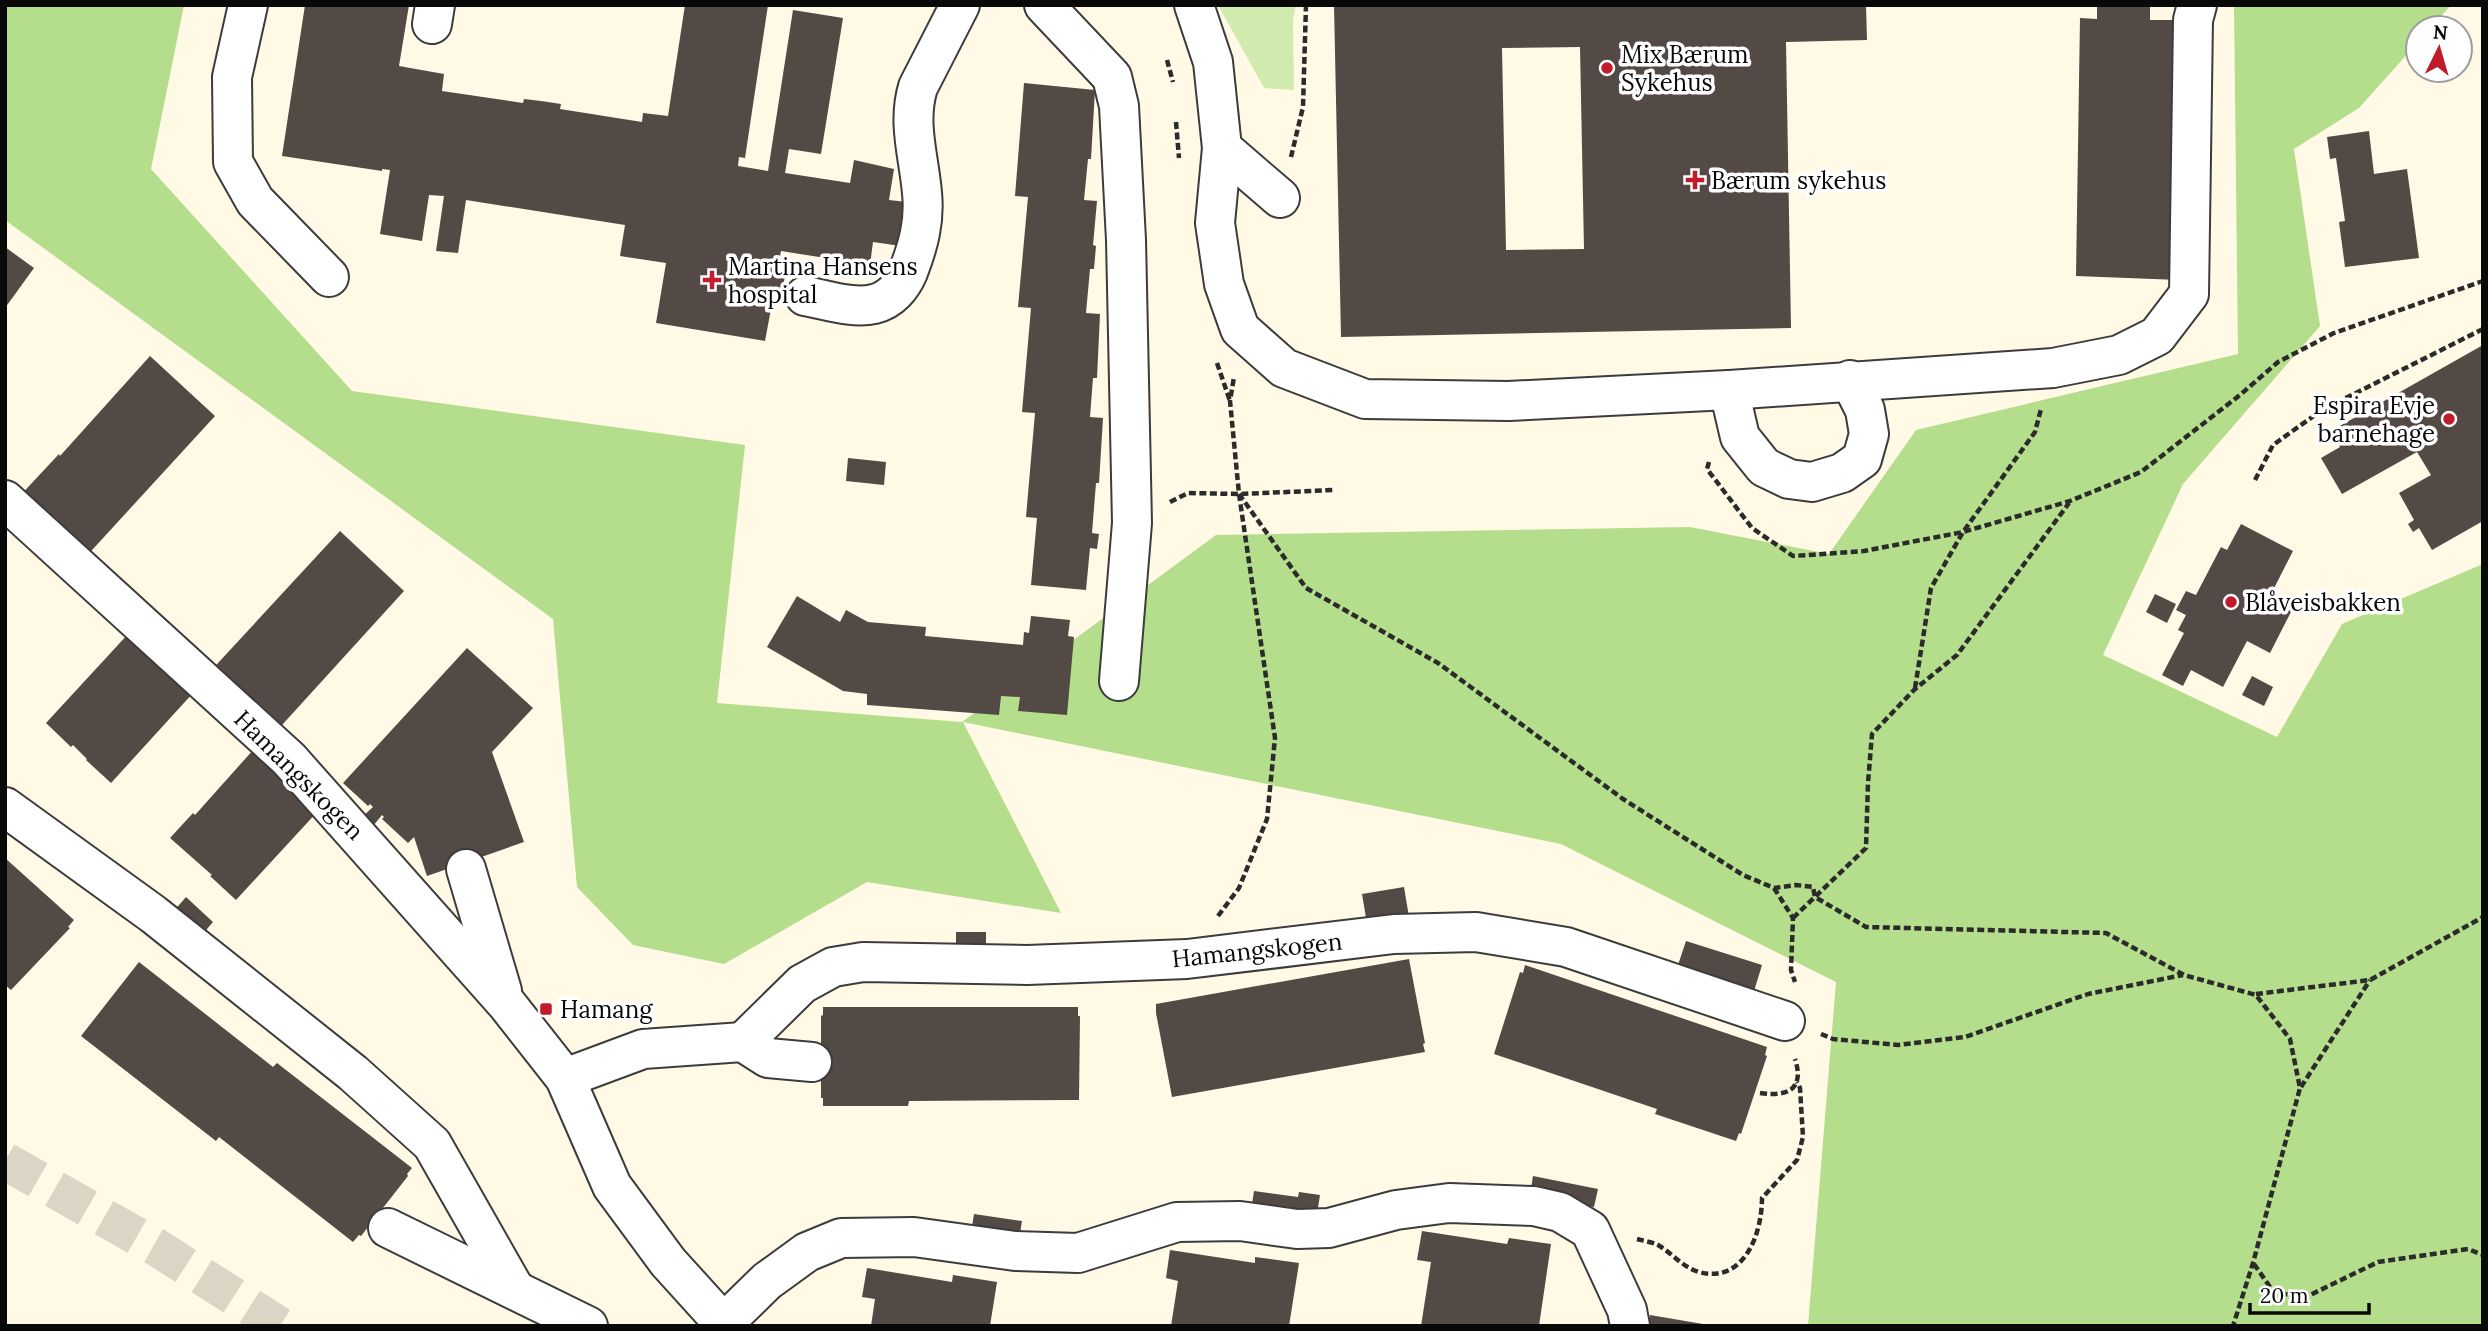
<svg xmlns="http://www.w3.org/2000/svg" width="2488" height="1331" viewBox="0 0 2488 1331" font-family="Lora,serif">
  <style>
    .green { fill: #d1ebae }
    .forest { fill: #b4dd8c }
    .building { fill: #534a45; fill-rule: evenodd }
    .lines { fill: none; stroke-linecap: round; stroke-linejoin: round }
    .major-tunnel { stroke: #dad5c5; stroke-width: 38; stroke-dasharray: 38 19; stroke-linecap: butt }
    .minor-casing { stroke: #3c3c3c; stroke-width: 42 }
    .path { stroke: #2b2b2b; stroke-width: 4.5; stroke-dasharray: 7 3.5; stroke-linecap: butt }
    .minor { stroke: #fff; stroke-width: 38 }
    .poi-dot { fill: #c11a2b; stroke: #fff; stroke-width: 2.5 }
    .labels { text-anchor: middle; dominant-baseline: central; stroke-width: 7; stroke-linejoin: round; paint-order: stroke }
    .poi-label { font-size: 24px; fill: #090909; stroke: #fff; text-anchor: start }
    .street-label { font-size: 24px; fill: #090909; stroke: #fff }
  </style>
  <rect width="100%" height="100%" fill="#fff9e6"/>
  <polygon class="green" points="1218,5 1296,5 1293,20 1294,90 1264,88"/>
  <polygon class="forest" points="5,5 184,5 151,169 352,391 745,445 717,703 962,722 1216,535 1690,527 1829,554 1916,430 2238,354 2234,5 2451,5 2431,28 2418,28 2418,42 2359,108 2294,149 2320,326 2183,484 2103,655 2277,737 2342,624 2483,564 2483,1326 1808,1326 1836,982 1561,844 963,722 1061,913 867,882 724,964 633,945 577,887 553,619 5,220"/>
  <g class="building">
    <polygon points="305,5 409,5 399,66 444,74 442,91 523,103 524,99 541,101 561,104 560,109 642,122 643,113 668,116 685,5 768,5 745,158 739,157 738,166 768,171 793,10 843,18 821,154 789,149 785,173 850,183 854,160 894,169 889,200 907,202 901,246 873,242 870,265 781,251 778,267 786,269 782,294 774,293 765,341 656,323 666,263 620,256 625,225 466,200 458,253 436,251 444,196 429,195 422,241 380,234 390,170 382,169 382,171 282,156"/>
    <path d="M1334,5H1866L1867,40L1786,42L1791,328L1341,337ZM1580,47L1584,249L1506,250L1502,48Z"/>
    <polygon points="2097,5 2150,5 2150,20 2183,20 2179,280 2076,276 2080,18 2097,19"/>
    <polygon points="1024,83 1095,90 1091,159 1088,159 1084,200 1097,201 1093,245 1096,246 1094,269 1090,269 1086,313 1100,314 1097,378 1093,378 1090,417 1103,418 1099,483 1096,483 1092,533 1099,534 1097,549 1090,548 1086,590 1031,585 1037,518 1026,517 1035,413 1022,412 1031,308 1018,307 1028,197 1015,196"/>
    <polygon points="2369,131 2374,174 2407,169 2419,258 2345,267 2339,222 2345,221 2336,158 2330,159 2327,137"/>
    <polygon points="5,247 34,268 5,308"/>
    <polygon points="2483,345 2483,521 2432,550 2419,528 2413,532 2408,524 2414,520 2399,493 2431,475 2417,452 2342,494 2321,458 2340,447 2331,431"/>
    <polygon points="150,356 215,416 82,561 16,500 59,454 60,456"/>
    <polygon points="848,458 886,462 884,485 846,481"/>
    <polygon points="2241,524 2293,551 2270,596 2293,608 2270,653 2247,641 2223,687 2191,670 2183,686 2162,675 2184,633 2178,630 2186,615 2176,610 2186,591 2196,595 2221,547 2227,550"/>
    <polygon points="340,531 404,591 272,736 206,676"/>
    <polygon points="2155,594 2176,604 2167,623 2146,612"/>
    <polygon points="797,596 840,622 846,610 868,622 926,627 925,636 1023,645 1024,632 1029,633 1031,616 1070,620 1068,636 1074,637 1067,715 1018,711 1020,697 1001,696 999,715 867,705 867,694 843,691 767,647"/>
    <polygon points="129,633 193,693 111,783 86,760 87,759 73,745 71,747 46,723"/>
    <polygon points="467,648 533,708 492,752 524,842 427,876 414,837 408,843 382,819 384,817 382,815 373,826 362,817 373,807 370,804 368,806 343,783"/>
    <polygon points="2252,676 2273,687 2264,706 2242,695"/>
    <polygon points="254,749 319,810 236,900 210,876 212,875 170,838 193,813 195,815"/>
    <polygon points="5,858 74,920 68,927 70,928 11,990 5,985"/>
    <polygon points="1404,887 1409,917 1367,924 1362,894"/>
    <polygon points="186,897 213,922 201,936 173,912"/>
    <rect x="956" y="932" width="30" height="20"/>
    <polygon points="1686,941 1762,965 1751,1001 1674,977"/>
    <polygon points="1409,959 1425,1043 1423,1044 1425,1052 1172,1097 1156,1013 1156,1004"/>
    <polygon points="139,962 273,1067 277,1063 412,1168 407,1174 408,1176 361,1236 359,1235 353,1242 219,1137 216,1141 81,1036"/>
    <polygon points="1525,965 1767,1047 1765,1055 1767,1056 1741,1134 1739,1133 1736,1141 1655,1114 1657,1109 1494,1054 1520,972 1523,973"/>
    <polygon points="823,1007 1078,1007 1078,1016 1080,1016 1079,1100 909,1101 908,1106 823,1106 823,1098 821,1098 821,1016 823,1015"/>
    <polygon points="1533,1176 1598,1189 1594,1207 1530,1195"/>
    <polygon points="1254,1191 1298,1197 1299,1192 1320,1195 1317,1214 1251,1210"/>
    <polygon points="974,1214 1022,1221 1019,1240 971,1233"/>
    <polygon points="1422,1231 1507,1244 1509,1238 1551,1244 1539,1326 1421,1326 1431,1262 1417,1260"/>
    <polygon points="1170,1250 1255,1263 1255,1257 1299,1263 1289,1326 1171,1326 1178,1281 1166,1278"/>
    <polygon points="867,1268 952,1282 953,1275 997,1282 990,1326 871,1326 875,1299 862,1297"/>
    <polygon points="1650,1315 1703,1324 1703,1326 1648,1326"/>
  </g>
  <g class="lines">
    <polyline class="major-tunnel" points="5,1161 156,1247 280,1326"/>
    <defs>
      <g id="minor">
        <polyline points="248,5 232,77 233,162 255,201 329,277"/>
        <polyline points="1044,5 1112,77 1119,106 1126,240 1132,523 1119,681"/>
        <polyline points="1194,5 1213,62 1222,148 1215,223 1224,284 1240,329 1284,368 1365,399 1508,401 1729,390 2053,368 2119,355 2157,336 2189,294 2193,20 2197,5"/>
        <polyline points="432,24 435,5"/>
        <polyline points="1222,148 1280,198"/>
        <path d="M805,296C827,300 853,309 874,304C891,300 902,286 908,272C918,246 925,222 922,193C919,157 907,123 918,87L960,5"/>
        <polyline points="1729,390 1740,437 1764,467 1789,479 1812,482 1842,473 1862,459 1869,434 1865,410 1850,380"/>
        <polyline points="5,500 289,759 506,1003 565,1078 612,1186 668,1262 726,1326"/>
        <polyline points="5,807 153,914 353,1073 432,1144 514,1288"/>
        <polyline points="466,869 502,991"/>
        <polyline points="743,1042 802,984 833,967 863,962 1027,965 1187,959 1394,934 1476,932 1566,947 1785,1021"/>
        <polyline points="565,1078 643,1049 743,1042 768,1058 812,1062"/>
        <polyline points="388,1228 588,1326"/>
        <polyline points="724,1323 767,1281 807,1252 841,1238 914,1237 1015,1251 1078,1253 1177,1222 1240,1221 1297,1229 1329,1228 1396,1210 1449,1203 1534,1206 1560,1212 1590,1230 1627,1310 1630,1326"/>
      </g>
    </defs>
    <use href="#minor" class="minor-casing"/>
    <g class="path">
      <polyline points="1167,60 1173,82"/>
      <polyline points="1176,122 1179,158"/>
      <polyline points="1291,157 1303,107 1306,5"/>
      <polyline points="1217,363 1230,401"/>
      <polyline points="1709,462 1707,469 1752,528 1793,556 1864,551 1963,532 2070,501 2141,472 2240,395 2278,362 2334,333 2483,281"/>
      <polyline points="2255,480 2273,445 2322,410 2483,329"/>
      <polyline points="1239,494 1306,588 1438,663 1623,799 1743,875 1774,888 1796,885 1813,887 1815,897 1866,927 2106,933 2184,975 2256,995 2290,1039 2300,1088 2253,1263 2233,1326"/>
      <polyline points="1170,502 1188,493 1239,494 1334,490"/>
      <polyline points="1915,688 1931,588 1963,532 2035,432 2041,409"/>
      <polyline points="1774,888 1793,918 1791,970 1795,982"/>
      <polyline points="1218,916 1239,888 1267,819 1275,738 1239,494 1230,401 1234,377"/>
      <polyline points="1793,918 1866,848 1868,783 1872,734 1914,690 1957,655 2069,503"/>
      <polyline points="2256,994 2370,980 2483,917"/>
      <polyline points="1821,1034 1833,1039 1898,1045 1965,1037 2088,994 2183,975"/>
      <polyline points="2301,1087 2370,980"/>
      <path d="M1760,1093C1787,1097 1805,1090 1795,1059"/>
      <path d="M1637,1239C1644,1241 1652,1242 1658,1245C1672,1253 1682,1267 1699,1272C1744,1284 1762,1234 1762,1198L1797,1160L1803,1137L1800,1088L1797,1082"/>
      <polyline points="2254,1264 2275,1294 2310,1295 2378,1262 2468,1249 2483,1255"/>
    </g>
    <use href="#minor" class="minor"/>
  </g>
  <g class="poi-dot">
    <circle cx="1607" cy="68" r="7"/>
    <path d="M1691.5 169.5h7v7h7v7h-7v7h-7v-7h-7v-7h7z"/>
    <path d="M708.5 269.5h7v7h7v7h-7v7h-7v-7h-7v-7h7z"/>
    <circle cx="2449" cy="419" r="7"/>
    <circle cx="2231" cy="602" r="7"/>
    <rect x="539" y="1002" width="14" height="14" rx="3.5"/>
  </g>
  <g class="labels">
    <g class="poi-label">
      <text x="1621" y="54">Mix Bærum<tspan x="1621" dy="28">Sykehus</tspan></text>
      <text x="1711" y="180">Bærum sykehus</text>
      <text x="728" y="266">Martina Hansens<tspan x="728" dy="28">hospital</tspan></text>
      <text x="2435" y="405" text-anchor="end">Espira Evje<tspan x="2435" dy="28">barnehage</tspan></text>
      <text x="2245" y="602">Blåveisbakken</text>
      <text x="560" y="1009">Hamang</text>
    </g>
    <g class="street-label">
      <text transform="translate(299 775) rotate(45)">Hamangskogen</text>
      <text transform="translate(1257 950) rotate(-6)">Hamangskogen</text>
    </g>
  </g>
  <rect width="2488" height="1331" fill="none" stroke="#090909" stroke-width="14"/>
  <g transform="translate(2439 49) rotate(5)"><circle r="33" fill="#ffffff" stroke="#9d9d9d" stroke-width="2"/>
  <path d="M0-5L12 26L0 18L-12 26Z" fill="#c11a2b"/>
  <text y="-10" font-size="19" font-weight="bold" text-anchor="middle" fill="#090909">N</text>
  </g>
  <path d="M2250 1303v10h119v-10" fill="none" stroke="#090909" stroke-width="3.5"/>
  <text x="2260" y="1303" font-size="21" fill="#090909" stroke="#ffffff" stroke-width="5" paint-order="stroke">20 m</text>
</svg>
